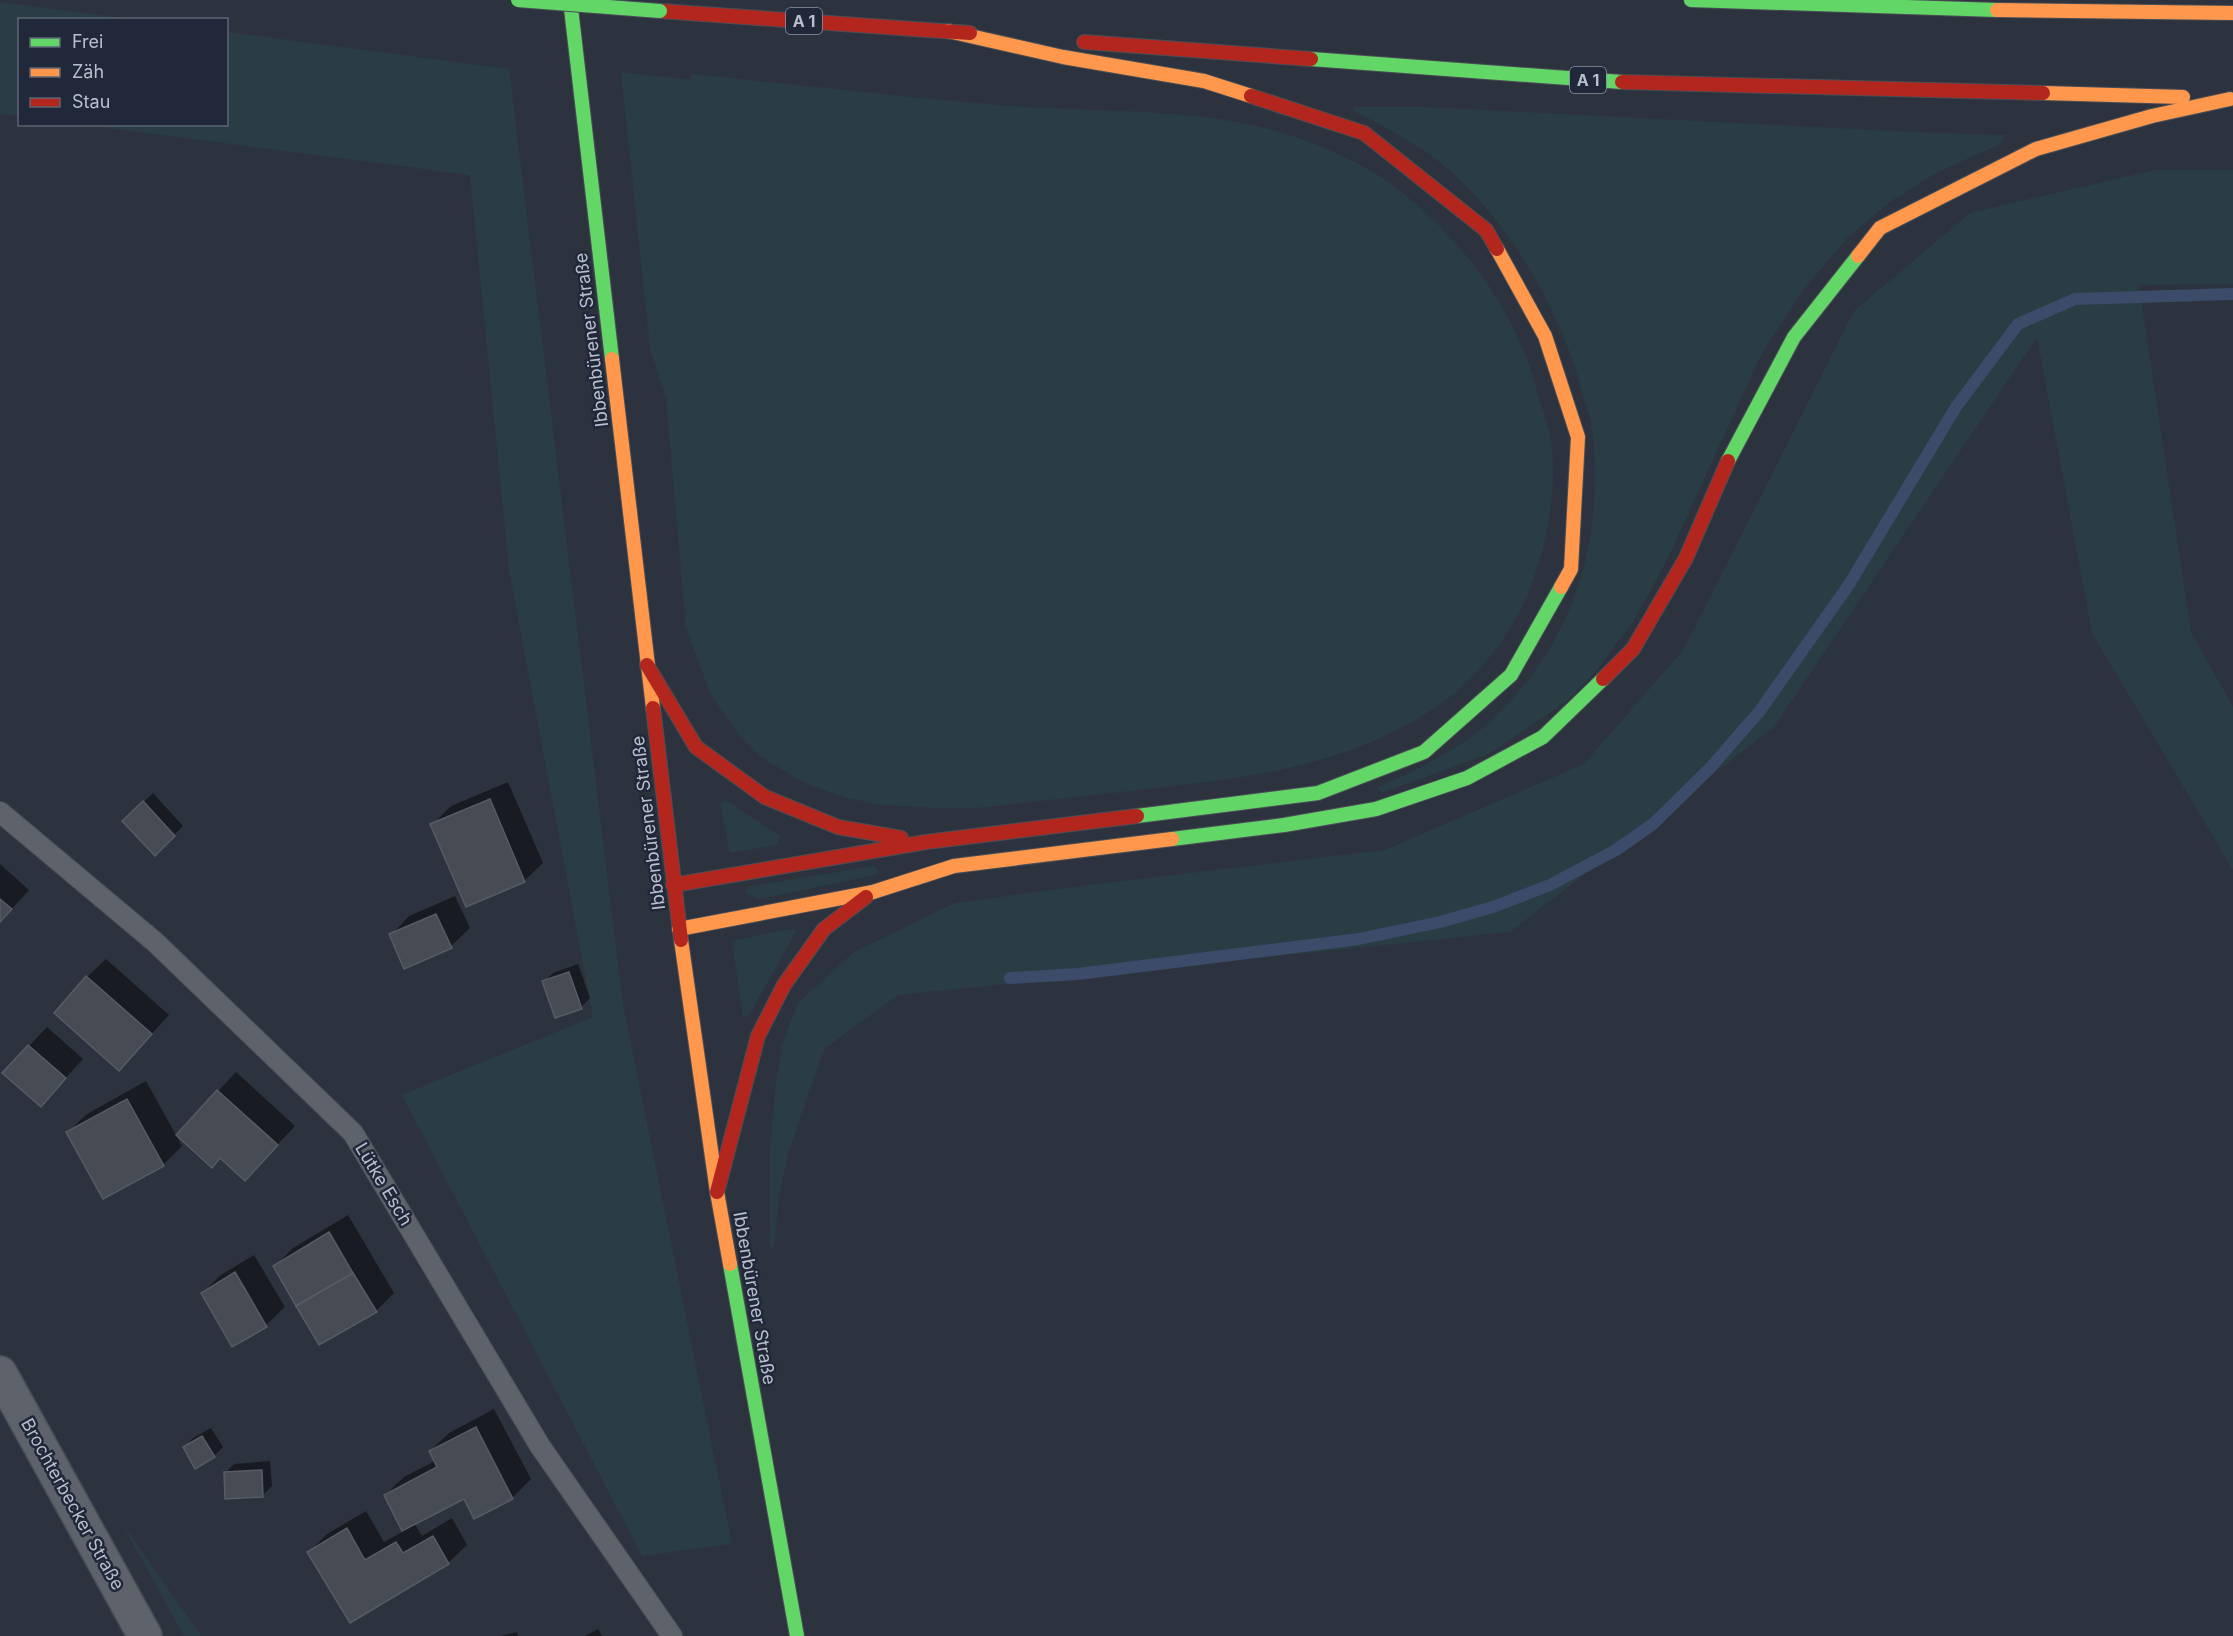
<svg xmlns="http://www.w3.org/2000/svg" width="2233" height="1636" viewBox="0 0 2233 1636" font-family="Inter,sans-serif">
  <style>
    .green { fill: #2a3d44 }
    .shadow { fill: #0007 }
    .lines { fill: none; stroke-linecap: round; stroke-linejoin: round }
    .stream { stroke: #3b4b69; stroke-width: 12 }
    .building { fill: #464b54; stroke: #565b65; stroke-width: 1.5 }
    .lane-casing { stroke: #4a4e56; stroke-width: 22 }
    .street-casing { stroke: #4a4e56; stroke-width: 36 }
    .fast-casing { stroke: #4a4e56; stroke-width: 16 }
    .slow-casing { stroke: #4a4e56; stroke-width: 16 }
    .jam-casing { stroke: #4a4e56; stroke-width: 16 }
    .lane { stroke: #5e626a; stroke-width: 20 }
    .street { stroke: #5e626a; stroke-width: 33 }
    .fast { stroke: #63d668; stroke-width: 14 }
    .slow { stroke: #ff974d; stroke-width: 14 }
    .jam { stroke: #b3261e; stroke-width: 14 }
    .fast-bridge-casing { stroke: #4a4f59; stroke-width: 16; stroke-linecap: butt }
    .fast-bridge { stroke: #63d668; stroke-width: 14 }
    .labels { text-anchor: middle; dominant-baseline: central; stroke-width: 5; stroke-linejoin: round; paint-order: stroke }
    .shield { fill: #202839; stroke: #8b92a1; stroke-width: 1.5 }
    .shield-label { font-size: 16px; font-weight: bold; fill: #b9bfcd }
    .street-label { font-size: 18px; fill: #b9bfcd; stroke: #202839 }
  </style>
  <rect width="100%" height="100%" fill="#2d333e"/>
  <g class="green">
    <polygon points="0,2 131,19 20,20 19,116 0,114"/>
    <polygon points="227,32 509,69 623,1005 732,1544 642,1556 402,1095 593,1017 509,570 470,175 84,125 226,124"/>
    <path d="M621,72L691,80V74C802,85 913,99 1025,107C1123,113 1227,107 1319,146C1341,155 1365,166 1384,179C1442,220 1493,279 1521,345C1530,364 1535,385 1541,405C1544,417 1549,428 1551,440C1558,490 1547,545 1529,591C1510,637 1475,682 1433,709C1347,766 1248,778 1148,789C1091,795 1034,802 977,808H937L881,805L844,797L805,783L761,757L737,732L710,693L686,627L666,398L650,348Z"/>
    <path d="M1354,107H1425L1932,133L2006,135L2000,144L1938,172L1891,201L1849,236L1804,289L1762,353L1665,564L1633,622L1596,671L1567,701L1489,754L1381,793L1378,787C1419,769 1461,749 1494,718C1575,641 1605,538 1592,429C1591,418 1587,408 1584,398C1574,358 1558,321 1539,285C1516,244 1488,206 1454,174C1424,147 1390,129 1354,111Z"/>
    <polygon points="2155,170 2233,170 2233,284 2139,285 2191,632 2233,707 2233,870 2092,633 2037,337 1774,727 1510,932 898,995 824,1049 788,1154 779,1197 774,1248 770,1247 770,1149 776,1083 782,1045 798,1003 854,952 955,903 1089,885 1385,850 1584,764 1684,649 1854,311 1970,213"/>
    <polygon points="727,801 780,836 777,845 730,853 720,803"/>
    <polygon points="874,866 878,871 875,875 760,899 746,894 747,887"/>
    <polygon points="789,929 795,930 793,937 748,1017 743,1016 732,941"/>
    <polygon points="122,1523 201,1636 184,1636"/>
  </g>
  <g class="shadow">
    <polygon points="508,782 543,863 524,881 432,825 451,806"/>
    <polygon points="153,793 183,826 155,854 124,821"/>
    <polygon points="0,864 29,890 0,922"/>
    <polygon points="455,896 470,928 451,946 391,935 409,916"/>
    <polygon points="106,959 169,1015 119,1069 87,977"/>
    <polygon points="578,964 590,998 581,1007 544,982 553,973"/>
    <polygon points="47,1027 83,1059 41,1105 4,1073"/>
    <polygon points="236,1072 295,1126 245,1179 221,1157 218,1091"/>
    <polygon points="146,1081 182,1146 163,1165 68,1132 87,1114"/>
    <polygon points="348,1215 394,1293 376,1311 275,1266 293,1248"/>
    <polygon points="254,1255 285,1307 266,1325 233,1345 202,1293 221,1275"/>
    <polygon points="494,1409 531,1479 512,1498 464,1497 414,1523 422,1536 452,1518 467,1545 448,1563 351,1621 309,1552 327,1534 366,1511 384,1542 404,1531 385,1495 404,1477 435,1461 430,1451 449,1433"/>
    <polygon points="211,1428 223,1447 214,1456 185,1447 193,1438"/>
    <polygon points="270,1461 272,1486 263,1495 225,1473 234,1464"/>
    <polygon points="598,1629 602,1636 585,1636"/>
    <polygon points="517,1632 518,1636 501,1636"/>
  </g>
  <g class="lines">
    <polyline class="stream" points="1010,978 1078,974 1359,939 1440,922 1493,907 1550,885 1616,850 1653,824 1710,768 1759,712 1848,586 1956,407 2018,324 2075,299 2233,294"/>
  </g>
  <g class="building">
    <polygon points="490,799 525,882 466,907 430,824"/>
    <polygon points="143,801 175,836 155,856 122,821"/>
    <polygon points="0,899 12,909 0,922"/>
    <polygon points="436,914 452,948 404,969 389,934"/>
    <polygon points="569,972 582,1009 555,1018 542,981"/>
    <polygon points="86,976 152,1034 119,1071 54,1013"/>
    <polygon points="28,1045 66,1078 41,1107 2,1073"/>
    <polygon points="217,1090 278,1145 245,1181 220,1158 212,1168 176,1135"/>
    <polygon points="127,1099 164,1166 103,1199 66,1132"/>
    <polygon points="329,1232 353,1273 296,1306 273,1266"/>
    <polygon points="235,1272 267,1327 232,1347 201,1293"/>
    <polygon points="353,1273 377,1312 319,1345 296,1306"/>
    <polygon points="476,1427 513,1499 474,1519 464,1499 402,1531 384,1495 437,1467 429,1451"/>
    <polygon points="202,1436 215,1457 195,1469 183,1447"/>
    <polygon points="262,1470 263,1497 225,1499 224,1472"/>
    <polygon points="347,1528 365,1560 396,1542 403,1553 433,1536 449,1564 350,1623 307,1552"/>
  </g>
  <g class="lines">
    <defs>
      <polyline id="lane" points="0,812 155,942 353,1133 540,1446 672,1636"/>
      <polyline id="street" points="0,1373 145,1636"/>
      <g id="fast">
        <polyline points="570,0 612,359"/>
        <polyline points="1691,0 1997,10"/>
        <polyline points="1311,59 1622,82"/>
        <polyline points="1728,461 1794,337 1858,256"/>
        <polyline points="1137,816 1318,793 1424,752 1511,675 1561,587"/>
        <polyline points="1172,839 1284,825 1376,809 1467,778 1543,737 1603,679"/>
        <polyline points="730,1264 797,1636"/>
      </g>
      <g id="slow">
        <polyline points="1997,10 2233,13"/>
        <polyline points="948,31 1063,57 1204,81 1251,96"/>
        <polyline points="2043,93 2183,97"/>
        <polyline points="1497,249 1545,336 1578,437 1571,569 1561,587"/>
        <polyline points="1858,256 1880,228 2036,149 2152,116 2230,99"/>
        <polyline points="612,359 653,708"/>
        <polyline points="679,929 873,892 954,866 1172,839"/>
        <polyline points="681,940 717,1192 730,1264"/>
      </g>
      <g id="jam">
        <polyline points="660,11 970,33"/>
        <polyline points="1084,42 1311,59"/>
        <polyline points="1622,82 2043,93"/>
        <polyline points="1251,96 1364,133 1486,230 1497,249"/>
        <polyline points="647,665 696,747 765,797 838,827 901,838"/>
        <polyline points="1603,679 1633,649 1686,558 1728,461"/>
        <polyline points="653,708 681,940"/>
        <polyline points="673,885 926,842 1137,816"/>
        <polyline points="717,1192 758,1036 784,985 824,929 866,897"/>
      </g>
    </defs>
    <use href="#lane" class="lane-casing"/>
    <use href="#street" class="street-casing"/>
    <use href="#fast" class="fast-casing"/>
    <use href="#slow" class="slow-casing"/>
    <use href="#jam" class="jam-casing"/>
    <use href="#lane" class="lane"/>
    <use href="#street" class="street"/>
    <use href="#fast" class="fast"/>
    <use href="#slow" class="slow"/>
    <use href="#jam" class="jam"/>
    <defs>
      <polyline id="fast-bridge" points="518,0 660,11"/>
    </defs>
    <use href="#fast-bridge" class="fast-bridge-casing"/>
    <use href="#fast-bridge" class="fast-bridge"/>
  </g>
  <g class="labels">
    <g class="shield">
      <rect x="786" y="8" width="36" height="26" rx="4.5"/>
      <rect x="1570" y="67" width="36" height="26" rx="4.5"/>
    </g>
    <g class="shield-label">
      <text x="804" y="21">A 1</text>
      <text x="1588" y="80">A 1</text>
    </g>
    <g class="street-label">
      <text transform="translate(591 340) rotate(-97)">Ibbenbürener Straße</text>
      <text transform="translate(648 823) rotate(-97)">Ibbenbürener Straße</text>
      <text transform="translate(384 1184) rotate(59)">Lütke Esch</text>
      <text transform="translate(755 1298) rotate(80)">Ibbenbürener Straße</text>
      <text transform="translate(73 1504) rotate(61)">Brochterbecker Straße</text>
    </g>
  </g>
  <rect x="18" y="18" width="210" height="108" fill="#202839" stroke="#5d6474" stroke-width="1.5"/>
  <rect x="30" y="38" width="30" height="9" fill="#63d668" stroke="#5d6474" stroke-width="1.5"/>
  <text x="72" y="48" font-size="18" fill="#b9bfcd">Frei</text>
  <rect x="30" y="68" width="30" height="9" fill="#ff974d" stroke="#5d6474" stroke-width="1.5"/>
  <text x="72" y="78" font-size="18" fill="#b9bfcd">Zäh</text>
  <rect x="30" y="98" width="30" height="9" fill="#b3261e" stroke="#5d6474" stroke-width="1.5"/>
  <text x="72" y="108" font-size="18" fill="#b9bfcd">Stau</text>
</svg>
